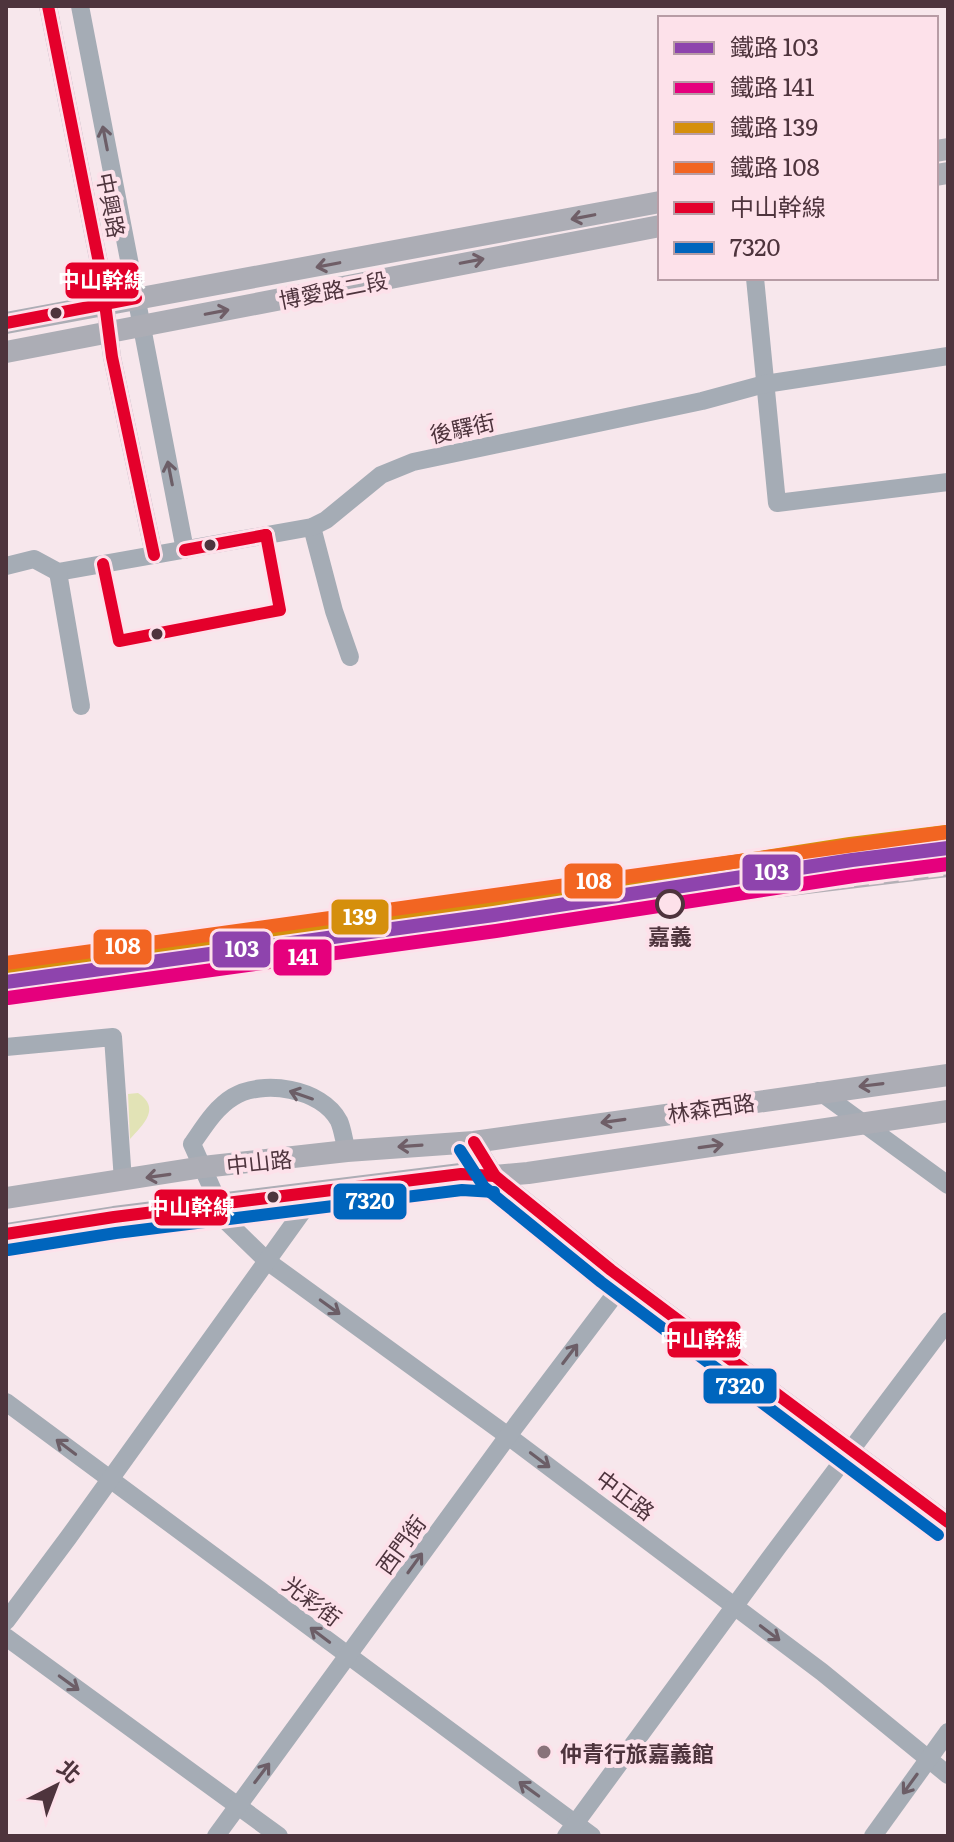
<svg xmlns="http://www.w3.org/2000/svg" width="954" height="1842" viewBox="0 0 954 1842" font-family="Literata,'Noto Sans TC',serif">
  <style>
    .green { fill: #e2e3b6 }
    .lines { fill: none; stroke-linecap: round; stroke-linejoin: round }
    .minor { stroke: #a5acb5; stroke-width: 18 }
    .major { stroke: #acadb5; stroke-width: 22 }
    .rail-casing { stroke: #b4b0b6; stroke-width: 8 }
    .rail { stroke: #fde1ea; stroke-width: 5; stroke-dasharray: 15; stroke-linecap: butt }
    .bus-1-casing { stroke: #fde1ea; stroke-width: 18 }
    .bus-2-casing { stroke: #fde1ea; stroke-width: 18 }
    .bus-1 { stroke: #e4002b; stroke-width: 12 }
    .bus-2 { stroke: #0065bd; stroke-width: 12 }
    .rail-1-casing { stroke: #fde1ea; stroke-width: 20 }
    .rail-2-casing { stroke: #fde1ea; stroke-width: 20 }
    .rail-3-casing { stroke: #fde1ea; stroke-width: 20 }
    .rail-4-casing { stroke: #fde1ea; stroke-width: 20 }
    .rail-1 { stroke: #8e44ad; stroke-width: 14 }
    .rail-2 { stroke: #e5007d; stroke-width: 14 }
    .rail-3 { stroke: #d58f0c; stroke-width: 14 }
    .rail-4 { stroke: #f26522; stroke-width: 14 }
    .oneway { stroke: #6c5e67 }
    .oneway2 { stroke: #6f5e67 }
    .bus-dot { fill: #4e343d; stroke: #fde1ea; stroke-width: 3 }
    .stop-dot { fill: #fde1ea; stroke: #4e343d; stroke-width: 4 }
    .poi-dot { fill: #89737a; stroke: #fde1ea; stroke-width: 3 }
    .labels { text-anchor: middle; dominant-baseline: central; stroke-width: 8; stroke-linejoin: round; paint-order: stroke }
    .street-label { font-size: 22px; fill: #4e343d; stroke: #fde1ea }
    .stop-label { font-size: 22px; font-weight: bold; fill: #4e343d; stroke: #fde1ea }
    .poi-label { font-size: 22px; font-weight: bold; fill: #4e343d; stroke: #fde1ea; text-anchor: start }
    .line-badge { stroke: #fde1ea; stroke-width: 3 }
    .badge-label { font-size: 22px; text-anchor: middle; font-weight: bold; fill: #fff }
  </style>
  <rect width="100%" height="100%" fill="#f7e7ec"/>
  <path class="green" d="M138,1093C161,1108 144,1124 130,1139L128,1094Z"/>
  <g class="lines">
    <g class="minor">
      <polyline points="48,6 101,273 112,357 154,555"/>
      <polyline points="80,6 185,550"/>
      <polyline points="755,278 777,503 948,482"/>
      <polyline points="312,527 334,611 350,657"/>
      <polyline points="6,566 34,559 58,572 312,527 326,520 381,475 413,462 702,401 765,384 948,356"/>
      <polyline points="58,572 81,706"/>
      <polyline points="6,1047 113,1037 123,1181"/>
      <polyline points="819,1091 948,1185"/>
      <polyline points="474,1142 495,1176 611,1270 948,1522"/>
      <path d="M347,1151C344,1142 343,1130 339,1121C322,1088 262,1079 233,1097C215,1108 204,1127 192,1144L227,1222L267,1261L508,1436L822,1672L948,1775"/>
      <polyline points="6,1402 592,1836"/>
      <polyline points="6,1621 68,1538 315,1194"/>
      <polyline points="6,1637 279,1836"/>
      <polyline points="216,1836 508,1436 625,1281"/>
      <polyline points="566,1836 778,1547 948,1321"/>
      <polyline points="873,1836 948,1732"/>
    </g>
    <g class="major">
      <polyline points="936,151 948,149"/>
      <polyline points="936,175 948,173"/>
      <polyline points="6,323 660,202"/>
      <polyline points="6,352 660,226"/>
      <polyline points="6,1198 203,1167 347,1151 474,1142 948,1075"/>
      <polyline points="6,1234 114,1217 461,1174 495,1176 528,1173 948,1111"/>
    </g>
    <defs>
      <polyline id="rail" points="541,922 948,873"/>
    </defs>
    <use href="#rail" class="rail-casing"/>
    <use href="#rail" class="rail"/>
    <defs>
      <g id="bus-1">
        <polyline points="48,6 101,273 112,357 154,555"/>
        <polyline points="6,323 136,298"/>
        <polyline points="185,550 266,535"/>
        <polyline points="103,564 119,641 280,610 266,535"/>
        <polyline points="474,1142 495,1176 611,1270 948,1522"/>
        <polyline points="6,1234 114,1217 461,1174 495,1176"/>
      </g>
      <g id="bus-2">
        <polyline points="460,1150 484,1187 601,1282 938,1535"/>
        <polyline points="8,1250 116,1233 462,1190 494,1192"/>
      </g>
    </defs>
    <use href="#bus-1" class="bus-1-casing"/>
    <use href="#bus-2" class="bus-2-casing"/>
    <use href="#bus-1" class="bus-1"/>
    <use href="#bus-2" class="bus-2"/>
    <defs>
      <polyline id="rail-1" points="6,982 494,915 852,860 948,848"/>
      <polyline id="rail-2" points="8,998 496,931 854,876 948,864"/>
      <polyline id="rail-3" points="6,966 492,899 850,844 946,832"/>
      <polyline id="rail-4" points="6,963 948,832"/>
    </defs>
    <use href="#rail-1" class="rail-1-casing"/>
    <use href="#rail-2" class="rail-2-casing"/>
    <use href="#rail-3" class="rail-3-casing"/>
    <use href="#rail-4" class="rail-4-casing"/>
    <use href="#rail-1" class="rail-1"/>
    <use href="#rail-2" class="rail-2"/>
    <use href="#rail-3" class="rail-3"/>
    <use href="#rail-4" class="rail-4"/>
  </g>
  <defs><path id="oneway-shaft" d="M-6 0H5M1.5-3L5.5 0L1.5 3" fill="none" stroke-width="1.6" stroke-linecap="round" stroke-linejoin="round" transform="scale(2)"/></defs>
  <g class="oneway">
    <use href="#oneway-shaft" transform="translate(105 138) rotate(-101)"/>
    <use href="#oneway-shaft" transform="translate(170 473) rotate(-101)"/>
    <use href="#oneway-shaft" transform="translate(301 1095) rotate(-161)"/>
    <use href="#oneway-shaft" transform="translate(330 1307) rotate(36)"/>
    <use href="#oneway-shaft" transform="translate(570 1354) rotate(-53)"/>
    <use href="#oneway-shaft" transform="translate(66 1447) rotate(-143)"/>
    <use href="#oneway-shaft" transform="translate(540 1460) rotate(37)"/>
    <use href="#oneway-shaft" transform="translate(415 1563) rotate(-54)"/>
    <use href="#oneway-shaft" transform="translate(770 1633) rotate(37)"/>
    <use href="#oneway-shaft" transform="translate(320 1635) rotate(-143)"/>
    <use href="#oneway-shaft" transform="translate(69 1683) rotate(36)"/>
    <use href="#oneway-shaft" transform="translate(262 1773) rotate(-53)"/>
    <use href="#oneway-shaft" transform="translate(910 1784) rotate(126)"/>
    <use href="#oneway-shaft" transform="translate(529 1789) rotate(-144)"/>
  </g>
  <g class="oneway2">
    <use href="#oneway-shaft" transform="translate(583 217) rotate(169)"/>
    <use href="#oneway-shaft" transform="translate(472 261) rotate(-11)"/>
    <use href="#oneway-shaft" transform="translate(328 265) rotate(169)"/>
    <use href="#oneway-shaft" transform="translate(217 312) rotate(-11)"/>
    <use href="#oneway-shaft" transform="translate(871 1085) rotate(173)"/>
    <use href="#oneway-shaft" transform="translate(613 1121) rotate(172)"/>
    <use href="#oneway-shaft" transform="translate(410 1146) rotate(176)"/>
    <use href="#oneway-shaft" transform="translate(711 1146) rotate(-8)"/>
    <use href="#oneway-shaft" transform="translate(158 1176) rotate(172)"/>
  </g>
  <g class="bus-dot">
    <circle cx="56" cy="313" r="7"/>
    <circle cx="210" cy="545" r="7"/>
    <circle cx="157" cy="634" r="7"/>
    <circle cx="273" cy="1197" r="7"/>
  </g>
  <circle class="stop-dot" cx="670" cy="904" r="13"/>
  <circle class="poi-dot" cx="544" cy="1752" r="8"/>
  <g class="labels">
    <g class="street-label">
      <text transform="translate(112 205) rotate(79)">中興路</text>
      <text transform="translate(333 289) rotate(-11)">博愛路二段</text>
      <text transform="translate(462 427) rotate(-12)">後驛街</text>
      <text transform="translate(711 1107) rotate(-8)">林森西路</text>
      <text transform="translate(259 1161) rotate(-6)">中山路</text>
      <text transform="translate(626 1494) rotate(37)">中正路</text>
      <text transform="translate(400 1544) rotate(-54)">西門街</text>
      <text transform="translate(313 1600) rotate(37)">光彩街</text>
    </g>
    <g class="stop-label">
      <text x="670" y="935">嘉義</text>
    </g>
    <g class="poi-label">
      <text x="560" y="1752">仲青行旅嘉義館</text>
    </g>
  </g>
  <g class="line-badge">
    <rect x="64" y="261" width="76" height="39" rx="8" fill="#e4002b"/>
    <rect x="741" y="853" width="61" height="39" rx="8" fill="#8e44ad"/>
    <rect x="563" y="862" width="61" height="38" rx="8" fill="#f26522"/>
    <rect x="330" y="898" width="60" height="38" rx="8" fill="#d58f0c"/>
    <rect x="92" y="928" width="61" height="38" rx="8" fill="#f26522"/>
    <rect x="211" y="930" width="61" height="39" rx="8" fill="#8e44ad"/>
    <rect x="272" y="938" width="61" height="39" rx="8" fill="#e5007d"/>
    <rect x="332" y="1182" width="76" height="39" rx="8" fill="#0065bd"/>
    <rect x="153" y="1188" width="76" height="39" rx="8" fill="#e4002b"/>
    <rect x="666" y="1320" width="76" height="39" rx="8" fill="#e4002b"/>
    <rect x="702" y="1367" width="76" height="38" rx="8" fill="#0065bd"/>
  </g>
  <g class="badge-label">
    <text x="102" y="288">中山幹線</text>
    <text x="772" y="880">103</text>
    <text x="594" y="889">108</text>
    <text x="360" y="925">139</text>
    <text x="123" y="954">108</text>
    <text x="242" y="957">103</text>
    <text x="303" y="965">141</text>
    <text x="370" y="1209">7320</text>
    <text x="191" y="1215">中山幹線</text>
    <text x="704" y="1347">中山幹線</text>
    <text x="740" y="1394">7320</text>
  </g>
  <rect width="954" height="1842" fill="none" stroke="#4e343d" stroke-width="16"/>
  <rect x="658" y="16" width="280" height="264" fill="#fde1ea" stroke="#b79ca5" stroke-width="2"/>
  <rect x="674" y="42" width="40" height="12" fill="#8e44ad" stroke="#b79ca5" stroke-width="2"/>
  <text x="730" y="56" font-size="24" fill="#4e343d">鐵路 103</text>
  <rect x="674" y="82" width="40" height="12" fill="#e5007d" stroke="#b79ca5" stroke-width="2"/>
  <text x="730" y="96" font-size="24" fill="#4e343d">鐵路 141</text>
  <rect x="674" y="122" width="40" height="12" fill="#d58f0c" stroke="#b79ca5" stroke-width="2"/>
  <text x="730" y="136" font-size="24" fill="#4e343d">鐵路 139</text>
  <rect x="674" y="162" width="40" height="12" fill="#f26522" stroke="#b79ca5" stroke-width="2"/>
  <text x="730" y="176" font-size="24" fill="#4e343d">鐵路 108</text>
  <rect x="674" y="202" width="40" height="12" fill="#e4002b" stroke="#b79ca5" stroke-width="2"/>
  <text x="730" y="216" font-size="24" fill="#4e343d">中山幹線</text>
  <rect x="674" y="242" width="40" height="12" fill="#0065bd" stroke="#b79ca5" stroke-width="2"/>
  <text x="730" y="256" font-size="24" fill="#4e343d">7320</text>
  <g transform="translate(56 1786) rotate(42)" stroke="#fde1ea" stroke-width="6" paint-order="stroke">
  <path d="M0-6L14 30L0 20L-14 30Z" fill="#4e343d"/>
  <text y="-12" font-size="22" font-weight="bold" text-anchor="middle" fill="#4e343d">北</text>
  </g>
</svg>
